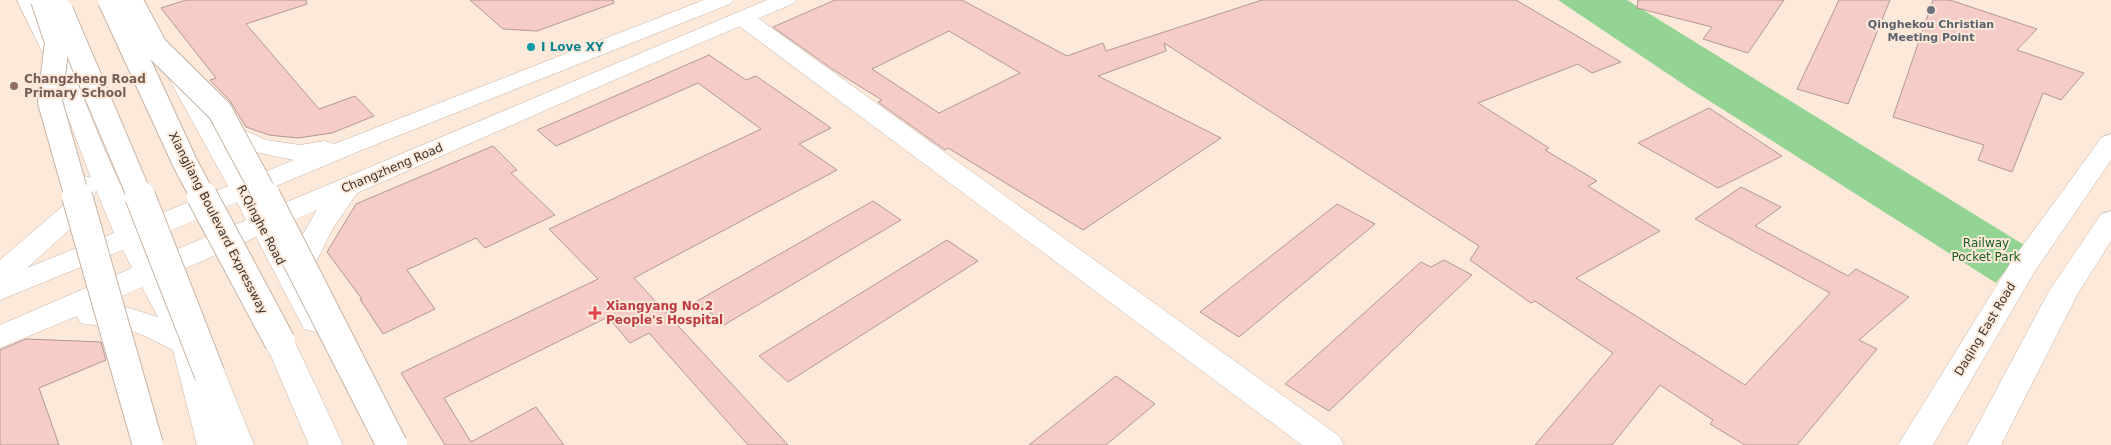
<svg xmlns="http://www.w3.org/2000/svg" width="2111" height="445" viewBox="0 0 2111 445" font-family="'DejaVu Sans',sans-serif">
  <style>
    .green { fill: #93d393 }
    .building { fill: #f5ccc7; stroke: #b19895; fill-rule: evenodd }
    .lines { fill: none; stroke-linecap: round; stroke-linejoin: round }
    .minor-casing { stroke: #c7b4a5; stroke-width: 1 }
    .primary-casing { stroke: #c7b4a5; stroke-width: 1 }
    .trunk-casing { stroke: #c7b4a5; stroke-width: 1 }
    .minor { fill: #fff; fill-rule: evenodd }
    .primary { fill: #fff; fill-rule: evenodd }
    .trunk { fill: #fff; fill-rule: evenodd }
    .trunk-bridge-far1-casing { stroke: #c7b4a5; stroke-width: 26; stroke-linecap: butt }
    .trunk-bridge-casing { stroke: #c7b4a5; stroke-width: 32; stroke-linecap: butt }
    .trunk-bridge-far1 { stroke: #fff; stroke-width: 24 }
    .trunk-bridge { stroke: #fff; stroke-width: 30 }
    .worship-dot { fill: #6b7280; stroke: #fde9d9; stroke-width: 2 }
    .culture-dot { fill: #0f9aa8; stroke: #fde9d9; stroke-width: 2 }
    .education-dot { fill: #8d6e63; stroke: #fde9d9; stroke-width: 2 }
    .health-dot { fill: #e0444e; stroke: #fde9d9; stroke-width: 2 }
    .labels { text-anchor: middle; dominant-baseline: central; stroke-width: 4; stroke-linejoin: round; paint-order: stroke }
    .far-worship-label { font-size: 11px; font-weight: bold; fill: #5b616d; stroke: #fde9d9 }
    .culture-label { font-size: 12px; font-weight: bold; fill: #0d838f; stroke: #fde9d9; text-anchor: start }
    .education-label { font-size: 12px; font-weight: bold; fill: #785e54; stroke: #fde9d9; text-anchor: start }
    .street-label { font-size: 12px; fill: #3a322c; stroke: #fde9d9 }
    .park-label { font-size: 12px; fill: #185d1d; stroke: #fde9d9 }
    .health-label { font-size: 12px; font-weight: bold; fill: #be3a42; stroke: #fde9d9; text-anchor: start }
  </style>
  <rect width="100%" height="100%" fill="#fde9d9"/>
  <polygon class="green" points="1558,0 1627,0 2024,245 1996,283 1689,88"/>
  <g class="building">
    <polygon points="186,0 306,0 307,4 246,24 319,109 355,96 374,116 332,133 298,138 269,135 246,127 230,101 210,80 216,78 161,8"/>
    <polygon points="470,0 613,0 614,3 537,31 503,29"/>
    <path d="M835,0H962L1067,56L1103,43L1106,51L1262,0H1516L1621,62L1592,73L1578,64L1478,103L1549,148L1545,150L1597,181L1588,186L1660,231L1576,278L1745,385L1830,293L1695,219L1741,187L1781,207L1755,226L1848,276L1856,269L1909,297L1859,340L1877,349L1797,445H1745L1710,424L1713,420L1660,385L1612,445H1535L1613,353L1535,301L1531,303L1470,260L1479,246L1164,43L1166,51L1098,76L1221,138L1083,230L948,148L945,150L878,102L882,100L832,69L773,27ZM949,31L1020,73L939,113L872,69Z"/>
    <polygon points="1638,0 1784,0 1748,53 1703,39 1712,27 1637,8"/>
    <polygon points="1839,0 1890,0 1848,104 1797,89"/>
    <polygon points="1933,0 1950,0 2037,29 2017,50 2084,73 2061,100 2043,93 2012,172 1978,160 1984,145 1893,117"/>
    <polygon points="709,55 746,80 756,76 831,128 799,144 837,170 634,278 788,445 748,445 649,333 630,343 608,317 444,398 471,442 536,407 564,445 445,445 401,373 598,279 549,229 761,129 698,83 556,146 537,130"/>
    <polygon points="1709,108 1782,156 1718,188 1638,143"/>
    <polygon points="493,146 517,170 511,173 555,215 485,248 476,238 407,270 435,309 383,334 360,299 362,299 327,252 356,204"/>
    <polygon points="873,201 901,220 724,325 697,301"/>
    <polygon points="1337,204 1375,224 1239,337 1200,312"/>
    <polygon points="947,240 978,261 788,382 759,356"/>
    <polygon points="1444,260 1472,275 1329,411 1285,384 1421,262 1431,267"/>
    <polygon points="26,339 101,342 106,360 39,388 59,445 0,445 0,350"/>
    <polygon points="1116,376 1155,404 1106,445 1029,445"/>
  </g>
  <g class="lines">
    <defs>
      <polygon id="minor" points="743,12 751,13 1339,436 1344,445 1302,445 735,23 732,18 735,13"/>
      <g id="primary">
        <path d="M17,0H39L69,62L105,151L138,223L228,186L162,66L166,61L174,59L182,61L215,119L224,121L266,140L300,145L325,141L334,144L704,0H734L730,4L362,150L259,193L268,210L767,0H796L792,4L644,67L357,193L333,228L307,280L330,321L326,329L315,332L304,329L256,237L166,277L202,344L231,445H197L173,350C156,342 138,331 119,327C106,325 93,326 80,323L77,316L0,348V325L132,268L123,250L0,300V260L65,204L71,184L75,178L84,176L91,178L47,62ZM227,141L251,151L294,160L250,178ZM96,190L114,233L27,268L88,213L92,207ZM237,202L246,220L156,258L146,241ZM317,210L292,253L278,227ZM142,287L158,317L129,308L104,304Z"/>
        <polygon points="2111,134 2111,160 2035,271 1933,445 1898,445 2013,259 2102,137"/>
        <polygon points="2111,211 2111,241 2077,295 2001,445 1967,445 2048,293 2101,214"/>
      </g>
      <g id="trunk">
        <polygon points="280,331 291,334 295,342 343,445 309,445 265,342 269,334"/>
        <polygon points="210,363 221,367 226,375 254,445 220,445 194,375 199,367"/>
      </g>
    </defs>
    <use href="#minor" class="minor-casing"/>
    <use href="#primary" class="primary-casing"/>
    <use href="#trunk" class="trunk-casing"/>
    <use href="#minor" class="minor"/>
    <use href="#primary" class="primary"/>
    <use href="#trunk" class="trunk"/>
    <defs>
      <g id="trunk-bridge-far1">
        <polyline points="43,0 57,42 50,102 77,197"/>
        <polyline points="110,0 185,163 203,197"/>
        <polyline points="130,0 155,47 220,111 266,197"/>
        <polyline points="61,11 140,197"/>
      </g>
      <g id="trunk-bridge">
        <polyline points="77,196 148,445"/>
        <polyline points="140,196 210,375"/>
        <polyline points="202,196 280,342"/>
        <polyline points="265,196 392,445"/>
      </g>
    </defs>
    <use href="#trunk-bridge-far1" class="trunk-bridge-far1-casing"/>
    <use href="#trunk-bridge" class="trunk-bridge-casing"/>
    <use href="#trunk-bridge-far1" class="trunk-bridge-far1"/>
    <use href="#trunk-bridge" class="trunk-bridge"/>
  </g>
  <circle class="worship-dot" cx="1931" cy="10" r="5"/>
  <circle class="culture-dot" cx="531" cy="47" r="5"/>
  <circle class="education-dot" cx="14" cy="86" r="5"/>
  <path class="health-dot" d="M592.5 305.5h5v5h5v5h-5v5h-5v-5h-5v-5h5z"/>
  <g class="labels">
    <g class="far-worship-label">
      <text x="1931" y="24">Qinghekou Christian<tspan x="1931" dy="13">Meeting Point</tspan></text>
    </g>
    <g class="culture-label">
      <text x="541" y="47">I Love XY</text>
    </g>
    <g class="education-label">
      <text x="24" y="79">Changzheng Road<tspan x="24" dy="14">Primary School</tspan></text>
    </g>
    <g class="street-label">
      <text transform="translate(392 168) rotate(-23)">Changzheng Road</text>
      <text transform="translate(218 223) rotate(63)">Xiangjiang Boulevard Expressway</text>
      <text transform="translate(261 225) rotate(62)">R.Qinghe Road</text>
      <text transform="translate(1985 329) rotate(-59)">Daqing East Road</text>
    </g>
    <g class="park-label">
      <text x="1986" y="243">Railway<tspan x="1986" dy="14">Pocket Park</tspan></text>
    </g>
    <g class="health-label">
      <text x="606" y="306">Xiangyang No.2<tspan x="606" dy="14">People's Hospital</tspan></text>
    </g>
  </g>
</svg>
